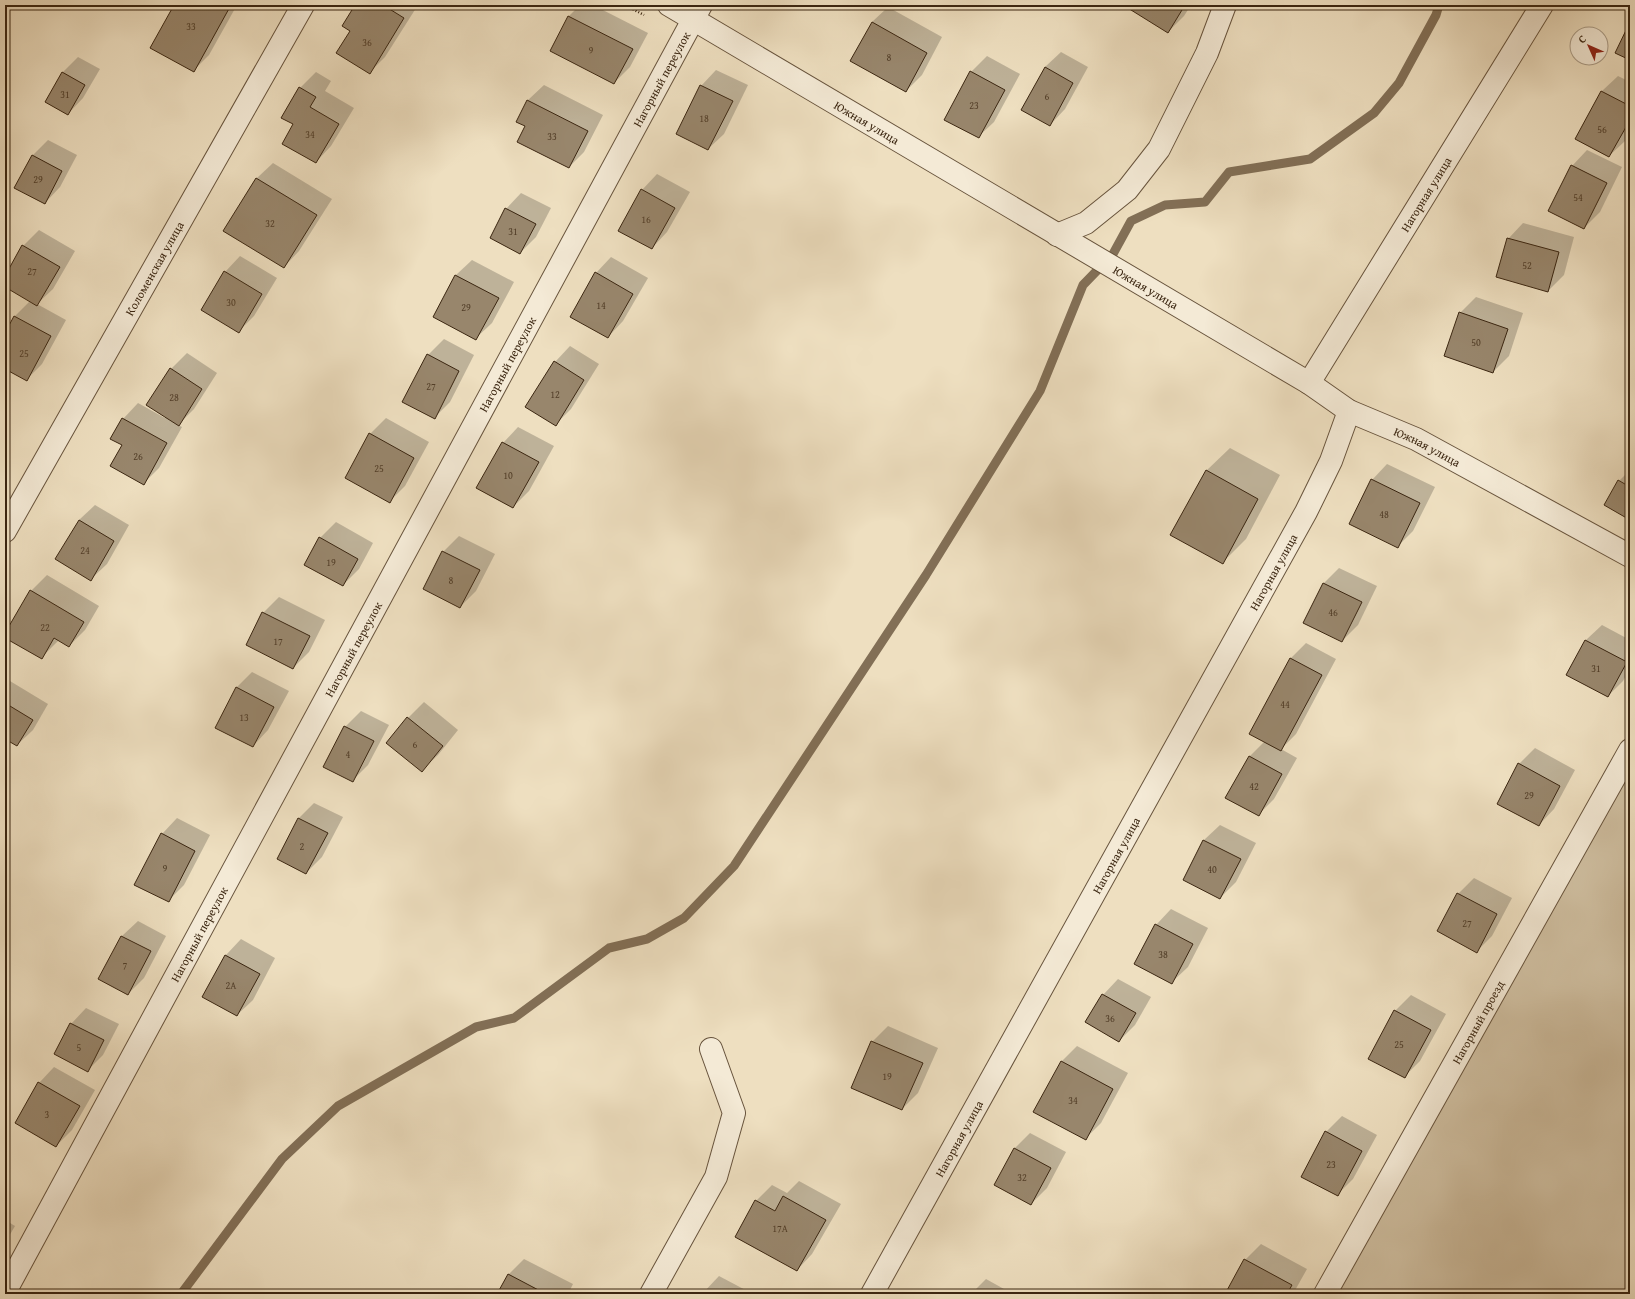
<svg xmlns="http://www.w3.org/2000/svg" width="1635" height="1299" viewBox="0 0 1635 1299" font-family="'Gentium Book Plus',serif">
  <style>
    .green { fill: #d0c0a2; stroke: #86735a }
    .shadow { fill: #0003 }
    .lines { fill: none; stroke-linecap: round; stroke-linejoin: round }
    .stream { stroke: #826f56; stroke-width: 9 }
    .building { fill: #98866c; stroke: #3b2611 }
    .minor-casing { stroke: #68543d; stroke-width: 24 }
    .path { stroke: #3b2611; stroke-width: 2.5; stroke-dasharray: 1 2; stroke-linecap: butt }
    .minor { stroke: #f4ead6; stroke-width: 22 }
    .labels { text-anchor: middle; dominant-baseline: central; stroke-width: 3; stroke-linejoin: round; paint-order: stroke }
    .number-label { font-size: 10px; fill: #523e28 }
    .street-label { font-size: 12px; fill: #3b2611; stroke: #f4ead6 }
  </style>
  <rect width="100%" height="100%" fill="#eedfc0"/>
  <filter id="stains"><feTurbulence type="fractalNoise" baseFrequency=".005" numOctaves="4"/><feColorMatrix values="0 0 0 0 .2 0 0 0 0 .09 0 0 0 0 .02 0 0 0 .5 -.17"/></filter>
  <radialGradient id="worn" r=".72"><stop offset=".6" stop-color="#630" stop-opacity="0"/><stop offset="1" stop-color="#630" stop-opacity=".3"/></radialGradient>
  <polygon class="green" points="1630,772 1630,1294 1326,1294"/>
  <g class="shadow">
    <polygon points="175,5 237,5 209,55 193,71"/>
    <polygon points="356,5 418,5 385,57 369,73 352,30"/>
    <polygon points="580,5 593,5 648,33 630,67 614,83 551,51 569,16"/>
    <polygon points="1124,5 1191,5 1184,16 1168,32"/>
    <polygon points="888,7 942,37 922,75 906,91 872,22"/>
    <polygon points="1061,52 1088,67 1065,109 1050,125 1022,110 1045,67"/>
    <polygon points="987,56 1020,74 994,122 978,137 971,72"/>
    <polygon points="78,57 100,69 83,98 68,114 62,73"/>
    <polygon points="716,70 748,85 724,134 708,149 701,86"/>
    <polygon points="316,72 331,81 325,91 354,108 331,146 316,162 295,124 283,117 300,88"/>
    <polygon points="1618,76 1630,82 1630,131 1625,141 1609,156 1576,139 1602,91"/>
    <polygon points="544,85 603,115 584,152 569,167 526,126 517,121 528,100"/>
    <polygon points="48,140 77,155 60,187 45,203 32,156"/>
    <polygon points="1587,150 1622,167 1600,212 1584,228 1572,166"/>
    <polygon points="273,163 332,199 299,251 284,267 224,231 257,178"/>
    <polygon points="657,174 690,192 667,232 652,248 642,190"/>
    <polygon points="521,193 551,208 536,237 520,253 506,209"/>
    <polygon points="1523,223 1574,237 1564,275 1548,291 1508,239"/>
    <polygon points="39,230 75,251 53,289 37,304 66,320 42,364 27,379 5,368 5,335 15,316 30,301 5,286 5,278 23,246"/>
    <polygon points="240,256 277,278 254,316 239,331 225,272"/>
    <polygon points="611,257 648,278 623,321 608,337 596,273"/>
    <polygon points="472,260 514,282 492,323 476,338 434,316 456,275"/>
    <polygon points="1476,297 1523,313 1509,356 1493,372 1460,313"/>
    <polygon points="444,339 474,355 450,402 434,418 404,401 428,355"/>
    <polygon points="570,346 599,364 571,409 555,425 555,362"/>
    <polygon points="187,353 217,373 194,409 178,425 182,427 159,468 143,484 123,445 123,419 138,403 165,418 171,369"/>
    <polygon points="386,418 429,442 405,486 389,502 370,434"/>
    <polygon points="518,427 554,446 529,491 513,507 503,443"/>
    <polygon points="1230,448 1280,475 1246,539 1223,562 1206,471"/>
    <polygon points="1387,464 1435,487 1413,531 1397,547 1372,480"/>
    <polygon points="1630,470 1630,518 1619,481"/>
    <polygon points="95,505 129,525 107,564 91,579 79,520"/>
    <polygon points="336,522 373,543 359,569 343,585 320,538"/>
    <polygon points="459,536 495,554 476,591 460,607 443,552"/>
    <polygon points="1339,568 1377,586 1358,625 1342,641 1305,623 1324,583"/>
    <polygon points="47,575 99,606 85,630 69,646 59,640 41,658 5,637 5,635 31,591"/>
    <polygon points="279,597 325,620 309,652 293,668 263,613"/>
    <polygon points="1602,625 1630,640 1630,668 1623,681 1608,696 1568,674 1586,640"/>
    <polygon points="1306,643 1336,659 1296,734 1281,749 1297,758 1274,799 1258,815 1249,757 1265,741 1291,658"/>
    <polygon points="252,672 289,691 268,730 253,746 236,688"/>
    <polygon points="5,678 48,704 33,730 17,745 5,738"/>
    <polygon points="424,702 458,730 438,755 422,770 408,718"/>
    <polygon points="361,711 389,725 368,765 352,781 345,727"/>
    <polygon points="1535,748 1575,770 1554,809 1539,825 1519,764"/>
    <polygon points="5,758 8,760 5,765"/>
    <polygon points="314,803 343,817 322,857 306,873 278,858 299,818"/>
    <polygon points="177,818 210,835 184,885 168,901 162,834"/>
    <polygon points="1220,825 1256,843 1236,882 1220,898 1184,879 1204,840"/>
    <polygon points="1474,878 1512,898 1492,936 1477,951 1458,894"/>
    <polygon points="1171,909 1208,928 1188,967 1172,982 1156,925"/>
    <polygon points="138,921 166,936 144,978 128,994 100,979 122,936"/>
    <polygon points="241,939 275,958 253,1000 237,1015 203,996 226,955"/>
    <polygon points="1118,979 1151,997 1135,1025 1119,1041 1103,995"/>
    <polygon points="1411,995 1446,1014 1420,1061 1404,1077 1395,1011"/>
    <polygon points="86,1008 119,1024 103,1055 88,1070 71,1024"/>
    <polygon points="888,1026 938,1048 918,1093 902,1109 872,1042"/>
    <polygon points="1077,1046 1128,1073 1101,1123 1085,1139 1062,1061"/>
    <polygon points="54,1067 95,1090 72,1130 56,1146 39,1083"/>
    <polygon points="1342,1116 1377,1135 1353,1179 1338,1194 1326,1132"/>
    <polygon points="1030,1133 1066,1152 1047,1188 1031,1204 1014,1149"/>
    <polygon points="799,1181 841,1204 812,1254 797,1270 756,1201 772,1185 787,1193"/>
    <polygon points="5,1220 15,1226 5,1243"/>
    <polygon points="1261,1244 1307,1269 1293,1294 1227,1294 1245,1260"/>
    <polygon points="524,1259 573,1284 568,1294 499,1294 508,1275"/>
    <polygon points="719,1276 753,1294 702,1294"/>
    <polygon points="986,1279 1013,1294 971,1294"/>
  </g>
  <g class="lines">
    <polyline class="stream" points="181,1294 282,1159 338,1106 476,1027 514,1018 609,948 647,939 684,918 734,866 926,575 1040,391 1083,285 1113,254 1131,221 1165,205 1205,202 1229,172 1310,159 1374,113 1399,83 1436,15 1439,5"/>
  </g>
  <g class="building">
    <polygon points="174,5 231,5 194,72 150,48"/>
    <polygon points="355,5 383,5 404,18 370,74 336,53 350,31 342,26"/>
    <polygon points="1123,5 1185,5 1168,33"/>
    <polygon points="568,16 633,49 614,84 550,51"/>
    <polygon points="872,22 927,53 906,92 850,61"/>
    <polygon points="1630,22 1630,60 1615,53"/>
    <polygon points="1045,67 1073,83 1050,126 1021,110"/>
    <polygon points="970,71 1005,90 979,138 944,120"/>
    <polygon points="62,72 85,85 68,115 45,102"/>
    <polygon points="700,85 733,101 708,150 676,134"/>
    <polygon points="299,87 316,97 310,107 339,124 316,163 282,144 293,124 281,118"/>
    <polygon points="1601,91 1630,106 1630,120 1609,157 1575,139"/>
    <polygon points="527,100 588,131 569,168 517,142 525,126 516,122"/>
    <polygon points="32,155 62,171 45,204 14,188"/>
    <polygon points="1571,165 1607,183 1584,229 1548,211"/>
    <polygon points="256,178 317,215 284,268 223,231"/>
    <polygon points="641,189 675,208 652,249 618,231"/>
    <polygon points="505,208 536,224 520,254 490,238"/>
    <polygon points="1507,238 1559,252 1548,292 1496,277"/>
    <polygon points="22,245 60,267 37,306 5,287 5,276"/>
    <polygon points="224,271 262,294 239,333 201,310"/>
    <polygon points="595,272 633,294 608,338 570,317"/>
    <polygon points="455,275 499,298 476,340 433,317"/>
    <polygon points="1459,312 1508,329 1493,373 1444,356"/>
    <polygon points="14,316 51,336 27,381 5,369 5,333"/>
    <polygon points="427,354 459,371 435,419 402,402"/>
    <polygon points="554,361 584,380 556,426 525,407"/>
    <polygon points="170,368 202,389 179,426 146,405"/>
    <polygon points="122,418 167,443 144,485 110,466 122,445 110,439"/>
    <polygon points="369,433 414,458 390,503 345,478"/>
    <polygon points="502,442 539,462 513,508 476,488"/>
    <polygon points="1206,470 1258,499 1223,564 1170,535"/>
    <polygon points="1371,479 1420,503 1398,548 1349,524"/>
    <polygon points="1618,480 1630,487 1630,520 1604,505"/>
    <polygon points="79,520 114,541 91,581 55,559"/>
    <polygon points="319,537 358,559 343,586 304,565"/>
    <polygon points="442,551 480,570 460,608 423,589"/>
    <polygon points="1323,583 1362,602 1342,642 1303,623"/>
    <polygon points="30,590 84,622 69,647 54,638 42,659 5,638 5,633"/>
    <polygon points="262,612 310,636 293,669 246,645"/>
    <polygon points="1585,640 1627,662 1608,697 1566,675"/>
    <polygon points="1290,658 1322,675 1281,751 1249,734"/>
    <polygon points="236,687 274,707 253,747 215,728"/>
    <polygon points="5,703 33,720 17,746 5,739"/>
    <polygon points="407,717 443,746 422,772 386,743"/>
    <polygon points="344,726 374,741 353,782 323,767"/>
    <polygon points="1249,756 1282,774 1259,816 1225,798"/>
    <polygon points="1518,763 1560,786 1539,826 1497,804"/>
    <polygon points="298,818 328,833 306,874 277,859"/>
    <polygon points="161,833 195,851 169,902 134,885"/>
    <polygon points="1203,840 1241,859 1220,899 1183,880"/>
    <polygon points="1457,893 1497,914 1477,953 1437,931"/>
    <polygon points="1155,924 1193,944 1172,984 1134,964"/>
    <polygon points="121,936 151,951 128,995 98,979"/>
    <polygon points="225,955 260,974 237,1016 202,997"/>
    <polygon points="1102,994 1136,1013 1119,1042 1085,1022"/>
    <polygon points="1394,1010 1431,1030 1405,1078 1368,1059"/>
    <polygon points="70,1023 104,1040 88,1072 54,1054"/>
    <polygon points="871,1041 923,1063 902,1110 851,1088"/>
    <polygon points="1061,1061 1113,1089 1086,1140 1033,1112"/>
    <polygon points="38,1082 80,1106 56,1147 15,1123"/>
    <polygon points="1325,1131 1362,1151 1338,1196 1301,1177"/>
    <polygon points="1014,1148 1051,1168 1031,1205 994,1185"/>
    <polygon points="783,1196 826,1220 797,1271 735,1237 755,1200 775,1211"/>
    <polygon points="1244,1259 1292,1285 1287,1294 1225,1294"/>
    <polygon points="508,1274 546,1294 497,1294"/>
  </g>
  <g class="lines">
    <defs>
      <g id="minor">
        <path id="s1" d="M669,5L1309,383L1349,411L1416,439L1630,556"/>
        <polyline points="1057,235 1086,223 1127,190 1159,149 1207,53 1225,5"/>
        <path id="s2" d="M1309,383L1542,5"/>
        <path id="s3" d="M5,531L303,5"/>
        <path id="s4" d="M5,1292L701,5"/>
        <polyline points="651,1294 716,1177 734,1113 711,1049"/>
        <path id="s5" d="M872,1294L1306,512L1331,461L1349,411"/>
        <path id="s6" d="M1325,1294L1630,750"/>
      </g>
    </defs>
    <use href="#minor" class="minor-casing"/>
    <polyline class="path" points="625,5 644,15"/>
    <use href="#minor" class="minor"/>
  </g>
  <g class="labels">
    <g class="number-label">
      <text x="191" y="26">33</text>
      <text x="367" y="42">36</text>
      <text x="591" y="50">9</text>
      <text x="889" y="57">8</text>
      <text x="65" y="94">31</text>
      <text x="1047" y="96">6</text>
      <text x="974" y="105">23</text>
      <text x="704" y="118">18</text>
      <text x="1602" y="129">56</text>
      <text x="310" y="134">34</text>
      <text x="552" y="136">33</text>
      <text x="38" y="179">29</text>
      <text x="1578" y="197">54</text>
      <text x="646" y="219">16</text>
      <text x="270" y="223">32</text>
      <text x="513" y="231">31</text>
      <text x="1527" y="265">52</text>
      <text x="32" y="271">27</text>
      <text x="231" y="302">30</text>
      <text x="601" y="305">14</text>
      <text x="466" y="307">29</text>
      <text x="1476" y="342">50</text>
      <text x="24" y="353">25</text>
      <text x="431" y="386">27</text>
      <text x="555" y="394">12</text>
      <text x="174" y="397">28</text>
      <text x="138" y="456">26</text>
      <text x="379" y="468">25</text>
      <text x="508" y="475">10</text>
      <text x="1384" y="514">48</text>
      <text x="85" y="550">24</text>
      <text x="331" y="562">19</text>
      <text x="451" y="580">8</text>
      <text x="1333" y="612">46</text>
      <text x="45" y="627">22</text>
      <text x="278" y="641">17</text>
      <text x="1596" y="668">31</text>
      <text x="1285" y="704">44</text>
      <text x="244" y="717">13</text>
      <text x="415" y="744">6</text>
      <text x="348" y="754">4</text>
      <text x="1254" y="786">42</text>
      <text x="1529" y="795">29</text>
      <text x="302" y="846">2</text>
      <text x="165" y="868">9</text>
      <text x="1212" y="869">40</text>
      <text x="1467" y="923">27</text>
      <text x="1163" y="954">38</text>
      <text x="125" y="965">7</text>
      <text x="231" y="985">2А</text>
      <text x="1110" y="1018">36</text>
      <text x="1399" y="1044">25</text>
      <text x="79" y="1047">5</text>
      <text x="887" y="1076">19</text>
      <text x="1073" y="1100">34</text>
      <text x="47" y="1114">3</text>
      <text x="1331" y="1164">23</text>
      <text x="1022" y="1177">32</text>
      <text x="780" y="1228">17А</text>
    </g>
    <g class="street-label">
      <text stroke="none"><textPath href="#s4" startOffset="1379">Нагорный переулок</textPath></text>
      <text stroke="none"><textPath href="#s1" startOffset="230">Южная улица</textPath></text>
      <text stroke="none"><textPath href="#s2" startOffset="222">Нагорная улица</textPath></text>
      <text stroke="none"><textPath href="#s3" startOffset="302">Коломенская улица</textPath></text>
      <text stroke="none"><textPath href="#s1" startOffset="554">Южная улица</textPath></text>
      <text stroke="none"><textPath href="#s4" startOffset="1055">Нагорный переулок</textPath></text>
      <text stroke="none"><textPath href="#s1" startOffset="878">Южная улица</textPath></text>
      <text stroke="none"><textPath href="#s5" startOffset="826">Нагорная улица</textPath></text>
      <text stroke="none"><textPath href="#s4" startOffset="731">Нагорный переулок</textPath></text>
      <text stroke="none"><textPath href="#s5" startOffset="502">Нагорная улица</textPath></text>
      <text stroke="none"><textPath href="#s4" startOffset="407">Нагорный переулок</textPath></text>
      <text stroke="none"><textPath href="#s6" startOffset="312">Нагорный проезд</textPath></text>
      <text stroke="none"><textPath href="#s5" startOffset="178">Нагорная улица</textPath></text>
    </g>
  </g>
  <rect width="1635" height="1299" fill="none" stroke="#eedfc0" stroke-width="20"/>
  <rect x="6" y="6" width="1623" height="1287" fill="none" stroke="#3b2611" stroke-width="2"/>
  <rect x="10" y="10" width="1615" height="1279" fill="none" stroke="#3b2611"/>
  <g transform="translate(1589 46) rotate(315)"><circle r="19" fill="#f4ead6" stroke="#aa9c87"/>
  <path d="M0-3L7 15L0 10L-7 15Z" fill="#8f2418"/>
  <text y="-6" font-size="11" font-weight="bold" text-anchor="middle" fill="#3b2611">С</text>
  </g>
  <rect width="100%" height="100%" filter="url(#stains)"/>
  <rect width="100%" height="100%" fill="url(#worn)"/>
</svg>
